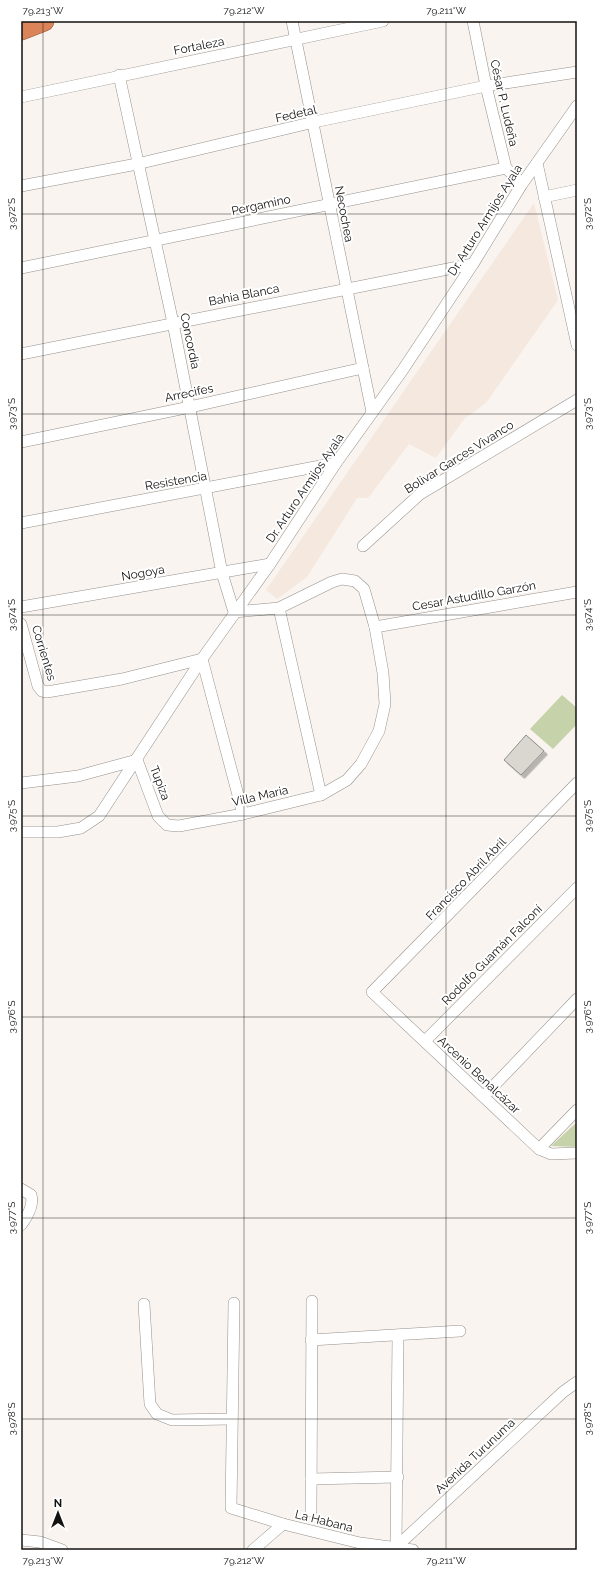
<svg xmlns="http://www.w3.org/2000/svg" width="598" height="1571" viewBox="0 0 598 1571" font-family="Raleway,sans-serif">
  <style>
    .built { fill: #f5e8df }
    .green { fill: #c6d2a9 }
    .building { fill: #dad7d1; stroke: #918e89; filter: url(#shadow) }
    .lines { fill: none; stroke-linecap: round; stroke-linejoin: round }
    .street-casing { stroke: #96918d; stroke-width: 12 }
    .highway-casing { stroke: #965c40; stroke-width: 21 }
    .street { stroke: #fff; stroke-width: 11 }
    .highway { stroke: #dc8459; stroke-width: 20 }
    .ticks { fill: none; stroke: #141211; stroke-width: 1; stroke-opacity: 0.45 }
    .labels { text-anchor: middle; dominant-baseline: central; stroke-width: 4; stroke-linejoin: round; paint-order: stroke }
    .street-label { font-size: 12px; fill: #141211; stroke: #fff }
    .neatline { fill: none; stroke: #141211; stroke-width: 1.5 }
    .ticks-label { font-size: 10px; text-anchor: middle; fill: #141211 }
  </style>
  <defs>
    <filter id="shadow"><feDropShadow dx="3.5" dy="3.5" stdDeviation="0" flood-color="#0004"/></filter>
  </defs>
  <rect width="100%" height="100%" fill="#f9f4ef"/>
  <polygon class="built" points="534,203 558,300 486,403 464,419 436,458 409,444 368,498 357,498 307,577 277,599 266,590"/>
  <g class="green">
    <polygon points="562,695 577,708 577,724 553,749 530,729"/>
    <polygon points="577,1122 577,1147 551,1146"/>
  </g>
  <polygon class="building" points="526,735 544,751 521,775 504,760"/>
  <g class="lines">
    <defs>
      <g id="street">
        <polyline points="292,21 372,412"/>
        <polyline points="473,21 486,86 506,168 522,184"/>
        <polyline points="21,97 383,21"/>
        <polyline points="537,163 577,345"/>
        <polyline points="21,186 137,164 314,122 486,86 577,72"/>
        <polyline points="544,197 577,190"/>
        <polyline points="21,268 506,168"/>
        <polyline points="21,354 473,264"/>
        <polyline points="21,442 190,407 363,368"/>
        <polyline points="21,523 336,463"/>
        <polyline points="363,546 420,494 577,400"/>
        <polyline points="21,607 270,564"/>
        <polyline points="279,608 321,795"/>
        <polyline points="21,624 38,686 42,691 47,692 122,679 202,659 243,814"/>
        <polyline points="375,627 577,592"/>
        <polyline points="21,783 78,776 137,760 158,816 167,825 179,826 243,814 321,795 347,780 361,764 379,731 385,704 383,673 375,627 364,589 355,581 342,579 332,582 279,608 234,612 222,573 173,323 119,75"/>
        <polyline points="577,783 372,992 539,1149 551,1154 577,1153"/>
        <polyline points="21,832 58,832 81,828 99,816 202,659 270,564 336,463 402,371 473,264 522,184 577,106"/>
        <polyline points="425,1041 577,888"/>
        <polyline points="484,1096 577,999"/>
        <polyline points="539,1149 577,1110"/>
        <path d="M21,1189L31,1195C34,1205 27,1217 21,1225"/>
        <polyline points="234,1303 231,1508 283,1524 360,1543 413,1550"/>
        <polyline points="144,1304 150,1404 157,1414 172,1420 231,1419"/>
        <polyline points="311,1340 460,1331"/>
        <polyline points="311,1479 398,1477"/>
        <polyline points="311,1511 312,1301"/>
        <polyline points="21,1540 40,1542 62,1550"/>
        <polyline points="396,1547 398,1335"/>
        <polyline points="253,1550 283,1524"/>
        <polyline points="393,1550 563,1392 577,1382"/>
      </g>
      <polyline id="highway" points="21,30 44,21"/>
    </defs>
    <use href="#street" class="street-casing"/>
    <use href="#highway" class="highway-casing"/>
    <use href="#street" class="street"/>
    <use href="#highway" class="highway"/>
  </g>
  <path class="ticks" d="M43,21V1550M244,21V1550M446,21V1550M21,214H577M21,414H577M21,615H577M21,816H577M21,1017H577M21,1218H577M21,1419H577"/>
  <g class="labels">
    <g class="street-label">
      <text transform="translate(199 46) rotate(-11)">Fortaleza</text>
      <text transform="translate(504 103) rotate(77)">César P. Ludeña</text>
      <text transform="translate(296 114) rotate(-13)">Fedetal</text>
      <text transform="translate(261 205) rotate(-12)">Pergamino</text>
      <text transform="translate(344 214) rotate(79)">Necochea</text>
      <text transform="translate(485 220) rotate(-58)">Dr. Arturo Armijos Ayala</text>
      <text transform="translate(244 295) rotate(-11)">Bahia Blanca</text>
      <text transform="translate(190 341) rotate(78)">Concordia</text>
      <text transform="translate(189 393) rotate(-12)">Arrecifes</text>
      <text transform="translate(459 457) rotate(-32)">Bolivar Garces Vivanco</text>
      <text transform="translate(176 481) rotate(-10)">Resistencia</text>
      <text transform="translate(305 488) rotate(-56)">Dr. Arturo Armijos Ayala</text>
      <text transform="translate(143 573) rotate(-10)">Nogoya</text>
      <text transform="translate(474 596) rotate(-10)">Cesar Astudillo Garzón</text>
      <text transform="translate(44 653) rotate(73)">Corrientes</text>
      <text transform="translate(160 783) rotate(69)">Tupiza</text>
      <text transform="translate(260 796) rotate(-13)">Villa Maria</text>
      <text transform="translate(466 879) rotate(-46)">Francisco Abril Abril</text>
      <text transform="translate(492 955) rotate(-45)">Rodolfo Guamán Falconí</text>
      <text transform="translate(479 1075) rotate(43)">Arcenio Benalcázar</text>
      <text transform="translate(475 1456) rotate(-43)">Avenida Turunuma</text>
      <text transform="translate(324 1521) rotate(14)">La Habana</text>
    </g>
  </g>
  <rect width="598" height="1571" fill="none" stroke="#ffffff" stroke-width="44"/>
  <g transform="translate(58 1513)" stroke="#ffffff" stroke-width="3" paint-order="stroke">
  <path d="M0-3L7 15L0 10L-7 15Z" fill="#141211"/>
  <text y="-6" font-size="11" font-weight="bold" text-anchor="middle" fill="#141211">N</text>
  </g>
  <rect x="22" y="22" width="554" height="1527" class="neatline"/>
  <g class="ticks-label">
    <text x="43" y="14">79.213°W</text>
    <text x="244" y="14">79.212°W</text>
    <text x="446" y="14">79.211°W</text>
    <text transform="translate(11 214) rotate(-90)" y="4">3.972°S</text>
    <text transform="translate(587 214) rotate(-90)" y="4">3.972°S</text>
    <text transform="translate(11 414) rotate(-90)" y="4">3.973°S</text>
    <text transform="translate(587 414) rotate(-90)" y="4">3.973°S</text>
    <text transform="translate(11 615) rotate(-90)" y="4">3.974°S</text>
    <text transform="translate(587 615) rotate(-90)" y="4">3.974°S</text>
    <text transform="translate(11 816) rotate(-90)" y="4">3.975°S</text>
    <text transform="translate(587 816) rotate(-90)" y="4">3.975°S</text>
    <text transform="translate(11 1017) rotate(-90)" y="4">3.976°S</text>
    <text transform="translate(587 1017) rotate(-90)" y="4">3.976°S</text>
    <text transform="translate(11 1218) rotate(-90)" y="4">3.977°S</text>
    <text transform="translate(587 1218) rotate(-90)" y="4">3.977°S</text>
    <text transform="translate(11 1419) rotate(-90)" y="4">3.978°S</text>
    <text transform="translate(587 1419) rotate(-90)" y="4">3.978°S</text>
    <text x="43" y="1564">79.213°W</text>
    <text x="244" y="1564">79.212°W</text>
    <text x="446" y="1564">79.211°W</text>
  </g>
</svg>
